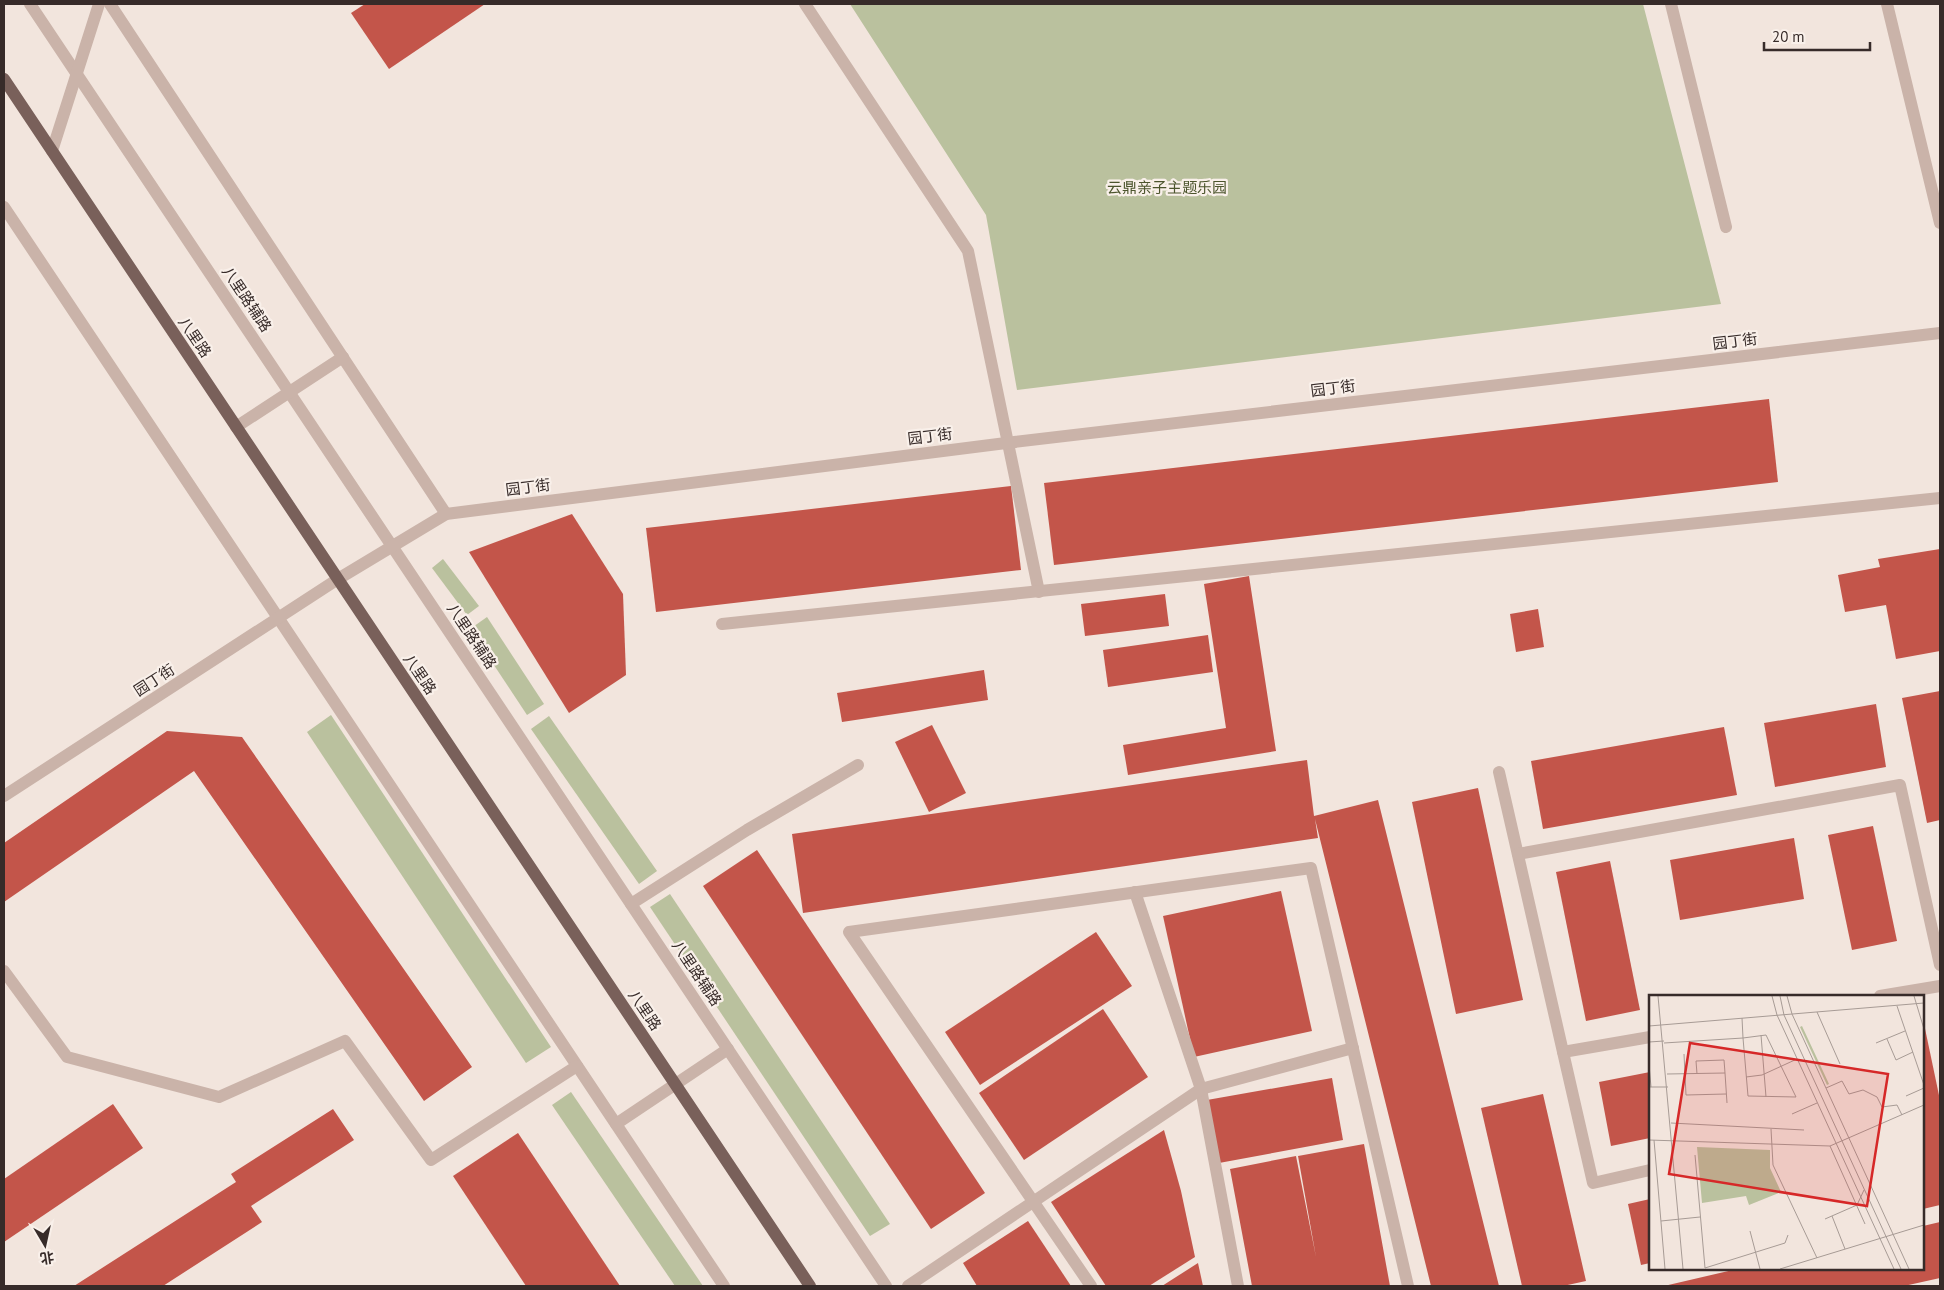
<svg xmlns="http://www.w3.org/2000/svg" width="1944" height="1290" viewBox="0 0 1944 1290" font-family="'PT Sans','Noto Sans SC',sans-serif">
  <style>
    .green { fill: #bac19e }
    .building { fill: #c3554a }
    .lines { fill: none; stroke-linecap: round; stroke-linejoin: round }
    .minor { stroke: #cab3a9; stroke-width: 12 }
    .major { stroke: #79605a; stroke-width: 12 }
    .labels { text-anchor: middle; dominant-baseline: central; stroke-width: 4.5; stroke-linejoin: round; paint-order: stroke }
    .park-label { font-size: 15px; fill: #4c552d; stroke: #f9f0ea }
    .street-label { font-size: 15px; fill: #372b29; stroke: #f9f0ea }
    .inset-road { fill: none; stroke: #a79b95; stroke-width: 1 }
    .view { fill: #d62828; fill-opacity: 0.15; stroke: #d62828; stroke-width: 2.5 }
    .inset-edge { fill: none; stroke: #372b29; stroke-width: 2.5 }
  </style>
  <rect width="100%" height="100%" fill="#f2e5dd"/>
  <g class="green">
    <polygon points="850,4 1643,4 1721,304 1017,390 986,215"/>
    <polygon points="443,559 479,606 467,615 432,568"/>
    <polygon points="487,617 544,704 527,715 470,629"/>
    <polygon points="331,715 551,1047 526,1063 307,732"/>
    <polygon points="549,716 657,871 639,884 531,729"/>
    <polygon points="670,894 890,1224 870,1236 650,907"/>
    <polygon points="571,1092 703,1286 675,1286 552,1105"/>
  </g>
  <g class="building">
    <polygon points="365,4 485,4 389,69 351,13"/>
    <polygon points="1769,399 1778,482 1054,565 1044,483"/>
    <polygon points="1011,486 1021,570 656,612 646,528"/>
    <polygon points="572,514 623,594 626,675 569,713 469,552"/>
    <polygon points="1940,549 1940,651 1896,659 1886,605 1845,612 1838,575 1880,567 1878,559"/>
    <polygon points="1249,576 1276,751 1128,775 1123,745 1226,728 1204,584"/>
    <polygon points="1165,594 1169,626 1085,636 1081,604"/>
    <polygon points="1538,609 1544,647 1516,652 1510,614"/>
    <polygon points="1208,635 1213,672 1108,687 1103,650"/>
    <polygon points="984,670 988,700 842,722 837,693"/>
    <polygon points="1940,691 1940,820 1927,823 1902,698"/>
    <polygon points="1876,704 1886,767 1775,787 1764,723"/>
    <polygon points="932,725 966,793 929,812 895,742"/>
    <polygon points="1724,727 1737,795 1543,829 1531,761"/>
    <polygon points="167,731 242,737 472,1067 424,1101 194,771 4,902 4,843"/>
    <polygon points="1307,760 1314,816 1378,800 1499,1286 1431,1286 1315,819 1318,838 803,913 792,834"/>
    <polygon points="1478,788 1523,1000 1456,1014 1412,802"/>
    <polygon points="1873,826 1897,941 1852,950 1828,835"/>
    <polygon points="1794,838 1804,899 1680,920 1670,860"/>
    <polygon points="757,850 985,1193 931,1229 703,886"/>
    <polygon points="1610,861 1640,1010 1586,1021 1556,872"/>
    <polygon points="1281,891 1312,1031 1194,1057 1163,916"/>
    <polygon points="1096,932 1132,986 980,1085 945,1032"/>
    <polygon points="1103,1009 1148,1077 1024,1160 979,1093"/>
    <polygon points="1923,1019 1940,1100 1940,1205 1923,1209"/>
    <polygon points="1650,1072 1650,1138 1611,1146 1599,1082"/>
    <polygon points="1332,1078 1343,1140 1219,1163 1207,1100"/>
    <polygon points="1543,1094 1586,1281 1563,1286 1522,1286 1481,1108"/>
    <polygon points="113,1104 143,1148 4,1242 4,1179"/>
    <polygon points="333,1109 354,1140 251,1206 262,1222 163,1286 74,1286 236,1182 231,1174"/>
    <polygon points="1164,1130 1181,1191 1195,1257 1149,1286 1106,1286 1051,1202"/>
    <polygon points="518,1133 620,1286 526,1286 453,1176"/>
    <polygon points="1364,1144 1390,1286 1252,1286 1230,1169 1296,1156 1316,1257 1298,1156"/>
    <polygon points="1650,1199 1650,1263 1641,1265 1628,1204"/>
    <polygon points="1028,1221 1071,1286 977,1286 963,1263"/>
    <polygon points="1940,1222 1940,1278 1904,1286 1664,1286 1737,1269 1923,1269 1923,1226"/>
    <polygon points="1198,1263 1203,1286 1162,1286"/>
  </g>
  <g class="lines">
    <g class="minor">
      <polyline points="30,4 886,1286"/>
      <polyline points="110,4 446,514"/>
      <polyline points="805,4 968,251 1039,592"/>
      <polyline points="1671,4 1726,227"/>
      <polyline points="1887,4 1940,223"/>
      <polyline points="52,151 99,4"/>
      <polyline points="4,207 724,1286"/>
      <polyline points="236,427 343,357"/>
      <polyline points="722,624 1940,498"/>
      <polyline points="1499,772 1563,1052 1650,1037"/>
      <polyline points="4,796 338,579 446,514 1006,443 1940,333"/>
      <polyline points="1518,854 1900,785 1940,965"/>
      <polyline points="1135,892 1201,1089 1238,1286"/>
      <polyline points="631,904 747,830 858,765"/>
      <polyline points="4,971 67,1057 219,1097 345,1041 431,1160 577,1066"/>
      <polyline points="1880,996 1940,986"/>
      <polyline points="1563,1052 1593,1183 1650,1170"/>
      <polyline points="616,1124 728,1049"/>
      <polyline points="908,1286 1201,1089 1353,1048"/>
      <polyline points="1091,1286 849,932 1311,868 1408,1286"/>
    </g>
    <polyline class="major" points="4,79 810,1286"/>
  </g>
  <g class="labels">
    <g class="park-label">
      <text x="1167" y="187">云鼎亲子主题乐园</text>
    </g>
    <g class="street-label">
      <text transform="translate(247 299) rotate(56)">八里路辅路</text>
      <text transform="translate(195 337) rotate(56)">八里路</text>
      <text transform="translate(1735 341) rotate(-7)">园丁街</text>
      <text transform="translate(1333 388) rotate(-7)">园丁街</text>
      <text transform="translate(930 436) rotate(-7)">园丁街</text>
      <text transform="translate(528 487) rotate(-7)">园丁街</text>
      <text transform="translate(472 636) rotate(56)">八里路辅路</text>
      <text transform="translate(420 674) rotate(56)">八里路</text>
      <text transform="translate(154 680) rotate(-33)">园丁街</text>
      <text transform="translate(697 973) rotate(56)">八里路辅路</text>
      <text transform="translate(645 1010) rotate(56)">八里路</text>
    </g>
  </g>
  <g transform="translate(1649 995)">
    <rect width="275" height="275" fill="#f2e5dd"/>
    <path d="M153,31L180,89L178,90L151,32ZM48,152L121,155V173L132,197L100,210L97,201L53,208Z" fill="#bac19e"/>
    <path class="inset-road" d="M9,1L34,274M123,1L128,20L245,274M131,1L135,20L252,274M138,1L143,19L260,274M265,1L275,34M248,11L275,90M168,17L191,69M0,31L275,8M112,40L117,102M238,44L247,65L264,57M0,47L15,46M15,48L94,43L117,40L147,102L99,101L94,43L93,23M227,48L256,36M35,59L37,100L77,99M0,70L2,92M18,79L76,78L78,108M48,79L47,66L75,65L76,78M97,82L113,80L148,64M1,92H19M177,93L193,86L200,99L214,95L228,102L233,112L248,110L253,120M257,101L275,93M143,119L168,108M22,128L155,135M122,134L124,170L168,263M0,145L181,151L275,110M5,145L16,274M181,151L216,229M46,160L56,273L136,248L139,240M183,221L196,254M176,224L208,210L215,195M12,226L51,222M101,236L111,274M131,274L275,230"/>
    <path class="view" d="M41,48L239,79L218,211L20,179Z"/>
    <rect width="275" height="275" class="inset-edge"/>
  </g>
  <rect width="1944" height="1290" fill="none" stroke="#372b29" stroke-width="10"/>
  <g transform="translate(45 1245) rotate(171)" stroke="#f9f0ea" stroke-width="4" paint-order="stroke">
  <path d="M0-4L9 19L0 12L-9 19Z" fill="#372b29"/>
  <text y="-8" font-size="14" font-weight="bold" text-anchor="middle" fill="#372b29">北</text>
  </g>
  <path d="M1764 42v8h106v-8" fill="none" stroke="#372b29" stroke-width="2.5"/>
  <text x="1772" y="42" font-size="15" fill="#372b29" stroke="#f9f0ea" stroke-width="4" paint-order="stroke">20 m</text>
</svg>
